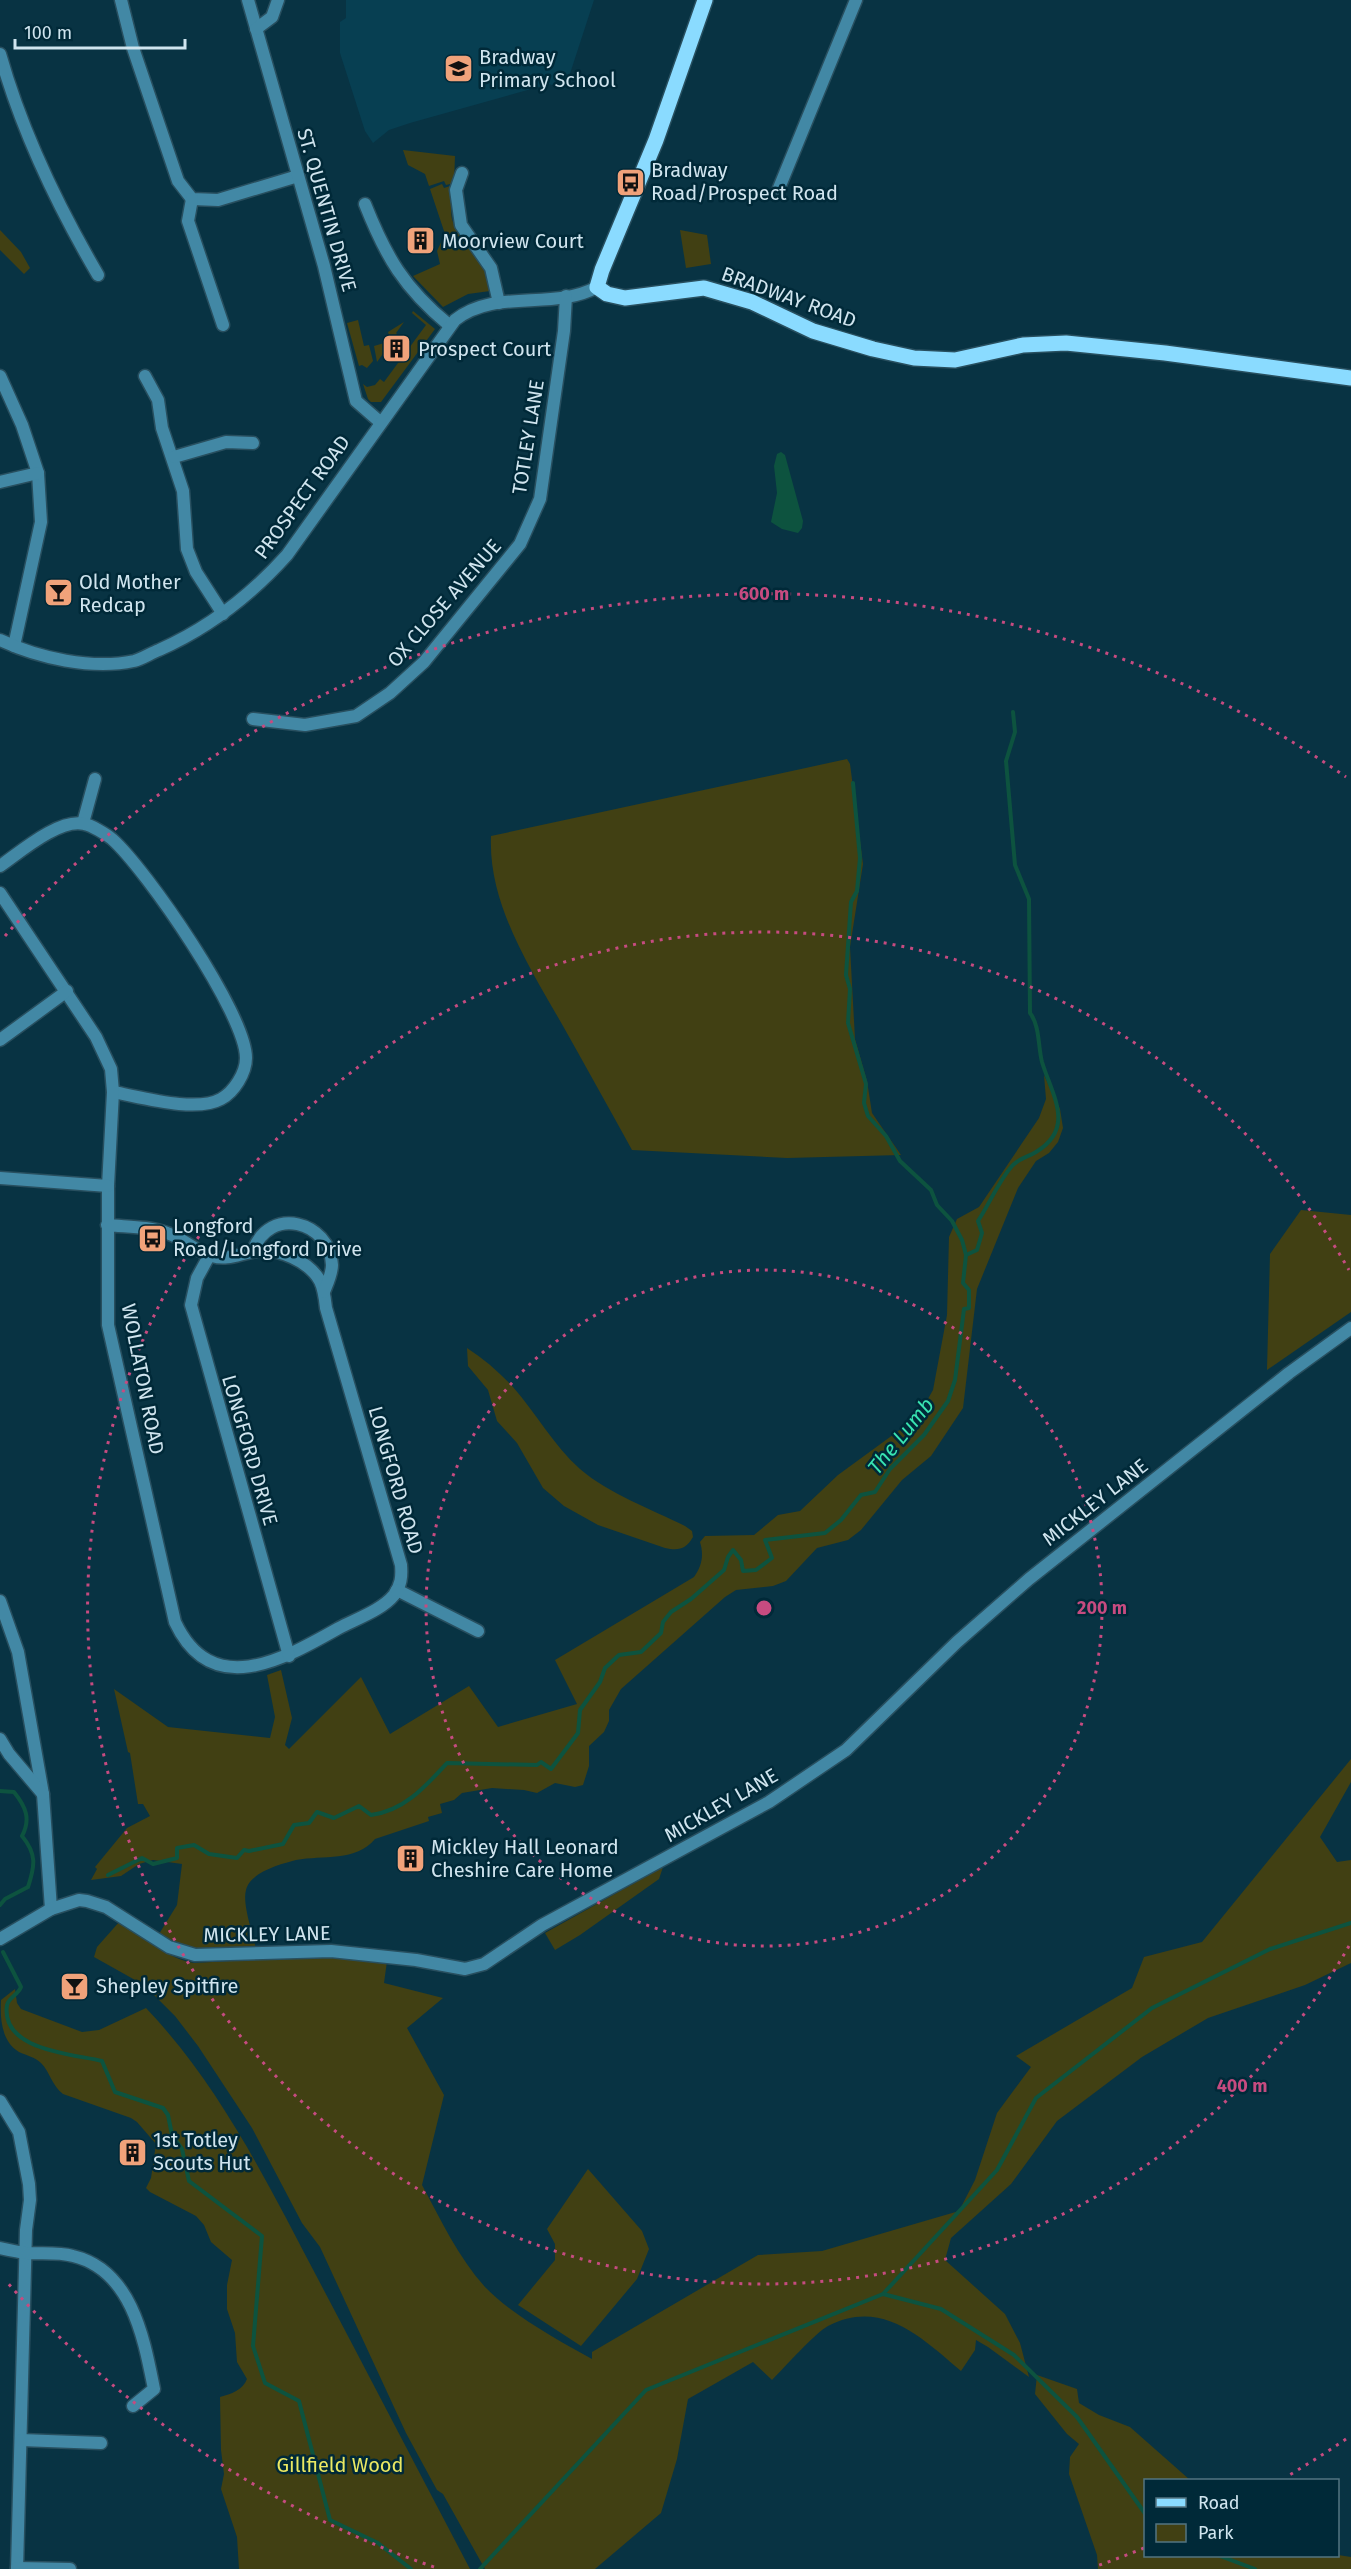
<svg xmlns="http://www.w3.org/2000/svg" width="1351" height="2569" viewBox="0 0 1351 2569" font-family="'Fira Sans',sans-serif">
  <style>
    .built { fill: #073f52 }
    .green { fill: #414013 }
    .water { fill: #0d533f }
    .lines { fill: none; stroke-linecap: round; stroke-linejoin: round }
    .stream { stroke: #0d533f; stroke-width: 4 }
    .minor-casing { stroke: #284f5f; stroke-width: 15 }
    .major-casing { stroke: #284f5f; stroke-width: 18 }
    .minor { stroke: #4288a5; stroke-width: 12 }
    .major { stroke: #8adbff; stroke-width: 15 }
    .ring { fill: none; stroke: #c64b80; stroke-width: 3; stroke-dasharray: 3 6 }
    .labels { text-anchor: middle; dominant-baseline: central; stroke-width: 5; stroke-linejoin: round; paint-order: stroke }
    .poi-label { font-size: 20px; fill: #d0e5ef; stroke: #002938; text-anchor: start }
    .street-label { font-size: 20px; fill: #d0e5ef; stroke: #002938 }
    .park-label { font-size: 20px; fill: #eae862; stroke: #002938 }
    .water-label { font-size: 21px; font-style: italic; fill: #38e4b1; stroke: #002938 }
    .centre { fill: #c64b80; stroke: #002938; stroke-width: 3 }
    .ring-label { font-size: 18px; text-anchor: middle; font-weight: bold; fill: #c64b80; stroke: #002938; stroke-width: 5; stroke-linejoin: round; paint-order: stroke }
  </style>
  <rect width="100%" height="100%" fill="#083343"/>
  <polygon class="built" points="346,0 594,0 565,89 549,84 410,123 389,130 373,143 365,131 340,53 340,22 346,18"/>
  <g class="green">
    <polygon points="403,150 455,156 454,183 446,185 444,181 429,186 425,174 408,165"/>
    <path d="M442,184L444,188L453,185C453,195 449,213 453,222C463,244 494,264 490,291L468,294L443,307L413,276L440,264L437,251L445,234L430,189Z"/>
    <polygon points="0,230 21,252 30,268 24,274 0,250"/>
    <polygon points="680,230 707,235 711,264 686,268"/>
    <polygon points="413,311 435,329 381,402 371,402 368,399 363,384 367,387 375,385 380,379 384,382 426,325 412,313"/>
    <polygon points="358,320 364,346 369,345 373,361 367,368 362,365 359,366 347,323"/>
    <polygon points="404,322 396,333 397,334 377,362 374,346 391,341 388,332"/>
    <path d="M847,759L850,764L863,864L850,947L855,1039L867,1081L872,1113L901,1155L787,1158L632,1150C609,1108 586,1067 563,1026C530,968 488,904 491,836Z"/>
    <path d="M1044,1075L1060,1109L1063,1128L1058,1142L1049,1153L1036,1161L1018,1188L977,1289L963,1408L931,1456L902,1480L861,1530L848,1540L817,1548L786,1581L773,1586L736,1590L725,1597L621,1689L609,1710V1721L604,1732L589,1746V1766L583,1785L575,1787L555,1783L537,1793L524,1790L492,1788L462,1793L454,1800L440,1804L442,1813L428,1817L429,1821L375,1839C356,1862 323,1855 296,1860C281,1864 250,1872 246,1890C242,1904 253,1934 256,1949C221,1951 189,1955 159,1934L177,1905L182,1864L153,1860L139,1864L121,1876L91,1880L97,1869L95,1867L127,1828L150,1816L143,1804H138L130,1753L128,1752L114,1689L168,1727L270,1738L275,1717L267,1675L281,1670L292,1718L285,1745L289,1749L361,1677L390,1734L469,1686L498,1727L577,1704L555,1660L694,1577C702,1566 704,1555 700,1542L705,1536L754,1535L778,1515L800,1511L838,1475L912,1421L925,1404L933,1390L947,1315L949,1237L957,1219L979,1207L1039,1118L1046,1099Z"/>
    <polygon points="1301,1210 1351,1215 1351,1312 1267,1370 1270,1254"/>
    <path d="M467,1348C484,1359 499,1372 513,1387C536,1413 553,1445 580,1469C609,1494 651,1509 685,1526L692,1531L693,1537C686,1549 679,1551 665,1548L598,1525L564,1506L543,1488L517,1443L497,1421L488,1390L468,1366Z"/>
    <path d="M1351,1759V1782L1320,1837L1337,1862L1351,1860V1963L1305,1985L1208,2018L1142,2057L1057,2121L1011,2184L951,2238L945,2260L1005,2314L1020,2343L1029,2377L988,2347L976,2340L975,2350L961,2371C922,2338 882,2298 828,2326C815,2333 784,2368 772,2380L753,2362L688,2399L677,2459L661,2513L595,2569H485L443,2494L437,2490L406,2433L320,2247L302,2223L252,2128L198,2046L175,2016L144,1985L94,1957L97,1947L120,1921C143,1937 166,1958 194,1963L320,1956L387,1961L384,1983L443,1998L407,2028L444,2095L422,2185C441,2220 458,2257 485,2287C512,2315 558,2340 592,2359V2352L758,2255L822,2251L959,2211L975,2180L997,2113L1031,2067L1016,2056L1132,1988L1144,1957L1202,1942Z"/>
    <polygon points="663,1867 659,1879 580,1935 555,1950 545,1933"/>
    <path d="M15,1989L17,2003L21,2009L82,2032L99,2030L146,2008C221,2087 268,2184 318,2279C369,2376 419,2472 470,2569H239L237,2537L221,2489L224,2474L221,2450L220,2397C231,2394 243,2390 247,2379L237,2362L235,2333L227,2309V2285L232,2260L211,2242L204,2225L196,2216L150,2192L146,2188L151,2178L156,2144L137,2122L131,2118L63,2094C52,2086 50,2072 41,2063C36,2058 26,2055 19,2052C1,2041 0,2018 1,2000Z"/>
    <polygon points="588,2169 642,2231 649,2249 637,2279 581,2346 518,2305 555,2260 555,2244 547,2229"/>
    <polygon points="1037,2375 1077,2389 1079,2403 1099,2415 1130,2427 1190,2480 1146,2480 1146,2556 1338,2555 1351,2557 1351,2569 1098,2569 1097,2555 1069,2474 1070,2457 1079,2444 1067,2434 1035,2394"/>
  </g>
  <polygon class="water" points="781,452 785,455 803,521 802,528 798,533 782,529 771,522 777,493 774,466 777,454"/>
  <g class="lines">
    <g class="stream">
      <path d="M966,1255L977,1250L982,1233L978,1221C990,1203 998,1182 1012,1166C1019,1158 1028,1157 1036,1152C1076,1128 1052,1095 1042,1062C1038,1047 1040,1026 1030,1013L1029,899L1015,865L1006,761L1015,732L1013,712"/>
      <path d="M0,1791L14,1792C26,1807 31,1819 22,1836C37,1854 35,1866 28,1887L5,1899L0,1905"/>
      <path d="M108,1875L142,1858L153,1864L177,1858V1848L194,1845L209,1854L237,1858L244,1850L249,1851L283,1844L294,1825L309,1823L317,1812L334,1818L359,1806L371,1815C404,1811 426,1786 447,1763L537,1765L541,1762L551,1769L578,1733L580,1710L600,1682L605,1668L619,1655L641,1652L661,1633L663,1622L671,1612L691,1599L724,1570L728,1557L733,1550L741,1560L743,1571L756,1570L772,1558L765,1540L825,1533L841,1520L861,1495L875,1492L890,1469L924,1435L948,1401L955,1380L964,1309L969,1308V1290L963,1283L966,1255L962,1240L952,1221L937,1205L931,1190L900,1161L886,1136L868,1116L864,1103L866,1084L848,1023L850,989L846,975L851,902L857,891L860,858L853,783"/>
      <path d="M3,1952L21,1987C18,1995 9,1997 7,2005C0,2051 75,2054 102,2061L115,2092L163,2108L168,2115L172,2135L182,2149L189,2181L262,2236L253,2346L265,2383L299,2401L330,2520L378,2543L411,2569"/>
      <polyline points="883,2294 997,2170 1036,2098 1152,2008 1270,1949 1351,1923"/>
      <polyline points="1220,2556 1255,2569"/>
      <polyline points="480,2569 646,2390 883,2294 941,2309 1014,2355 1077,2417 1146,2515"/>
    </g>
    <defs>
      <g id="minor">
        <polyline points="121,0 133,48 178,181 192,199 218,200 298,176"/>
        <polyline points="248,0 324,266 356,401 380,422"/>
        <polyline points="256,29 272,17 278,0"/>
        <path d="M0,54C22,132 57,205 98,275"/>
        <polyline points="462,173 456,190 461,225 491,268 499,303"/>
        <polyline points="779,188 856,0"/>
        <polyline points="192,199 188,221 223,325"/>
        <path d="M365,204C386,257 404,288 449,325"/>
        <polyline points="0,376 22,425 38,473 41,522 14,646"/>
        <polyline points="145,376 158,400 162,428 183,491 187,549 196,572 223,614"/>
        <polyline points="174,457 226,442 253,443"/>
        <polyline points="0,482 38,473"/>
        <path d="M0,640C38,658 92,670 134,661C142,659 151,653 159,650C209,628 251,595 287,555L455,320C495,288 554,311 597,287"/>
        <polyline points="253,719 305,725 356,716 390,693 424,662 520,544 540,499 564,331 566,296"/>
        <polyline points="83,823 95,779"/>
        <path d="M0,866C19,853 59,818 84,824C91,825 106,834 112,839C146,869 246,1014 246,1058C246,1073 234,1092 221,1099C196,1113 141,1097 113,1092"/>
        <path d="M0,893L96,1037L111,1069L113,1092L108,1186V1325L175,1622C212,1701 284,1659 339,1628C356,1619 382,1610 394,1595C401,1585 402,1577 401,1565L326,1308C325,1299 324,1289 320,1281C309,1261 278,1248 257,1251C240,1253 229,1261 212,1256C196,1252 183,1238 167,1233C148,1226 126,1227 107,1225"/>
        <polyline points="0,1040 67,991"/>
        <polyline points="0,1178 108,1186"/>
        <path d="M253,1251C269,1205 330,1221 332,1265C332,1274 327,1284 324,1292"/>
        <polyline points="209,1256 197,1278 191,1305 289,1656"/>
        <polyline points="397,1590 478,1631"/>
        <polyline points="0,1601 18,1652 43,1794 51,1909"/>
        <polyline points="0,1739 9,1754 43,1794"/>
        <polyline points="0,1939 51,1909 79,1900 87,1901 106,1907 169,1947 195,1955 331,1951 416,1960 465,1969 484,1964 542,1925 769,1802 846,1750 957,1642 1029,1579 1289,1373 1351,1328"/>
        <polyline points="0,2101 19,2132 29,2184 30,2200 26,2230 17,2569"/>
        <path d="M0,2248C9,2250 18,2252 27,2253C43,2254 58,2252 73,2256C132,2270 144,2339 154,2389L133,2406"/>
        <polyline points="21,2440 101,2443"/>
        <polyline points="17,2568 70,2569"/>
      </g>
      <polyline id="major" points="705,0 656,140 602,270 597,287 607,294 625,298 704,288 752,302 813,331 873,349 914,358 955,360 1023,345 1066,343 1165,353 1351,378"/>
    </defs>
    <use href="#minor" class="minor-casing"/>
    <use href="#major" class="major-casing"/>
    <use href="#minor" class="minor"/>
    <use href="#major" class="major"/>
  </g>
  <g class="ring">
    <circle cx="764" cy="1608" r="338"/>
    <path d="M1349 1946A676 676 0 1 1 1349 1270"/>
    <path d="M1346 2439A1014 1014 0 0 1 1286 2477M1144 2548A1014 1014 0 0 1 1094 2567M434 2567A1014 1014 0 0 1 5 2280M5 936A1014 1014 0 0 1 1346 777"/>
  </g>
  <defs>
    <symbol id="school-square" viewBox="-11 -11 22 22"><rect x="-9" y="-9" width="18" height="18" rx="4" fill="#f0a27a" stroke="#002938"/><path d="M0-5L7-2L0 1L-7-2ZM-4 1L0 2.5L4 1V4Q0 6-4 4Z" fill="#111"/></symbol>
    <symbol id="bus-square" viewBox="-11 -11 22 22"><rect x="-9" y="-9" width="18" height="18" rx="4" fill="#f0a27a" stroke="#002938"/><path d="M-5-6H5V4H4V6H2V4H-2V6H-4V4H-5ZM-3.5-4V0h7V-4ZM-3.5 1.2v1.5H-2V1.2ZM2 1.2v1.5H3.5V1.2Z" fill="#111"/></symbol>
    <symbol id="building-square" viewBox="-11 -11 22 22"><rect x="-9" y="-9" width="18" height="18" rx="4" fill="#f0a27a" stroke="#002938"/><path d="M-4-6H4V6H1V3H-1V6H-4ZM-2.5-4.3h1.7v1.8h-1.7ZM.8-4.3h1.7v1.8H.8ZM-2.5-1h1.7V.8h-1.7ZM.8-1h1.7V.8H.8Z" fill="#111"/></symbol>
    <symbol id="bar-square" viewBox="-11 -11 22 22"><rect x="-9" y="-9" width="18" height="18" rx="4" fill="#f0a27a" stroke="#002938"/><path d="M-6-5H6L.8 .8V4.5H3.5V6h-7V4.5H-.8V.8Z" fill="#111"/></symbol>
  </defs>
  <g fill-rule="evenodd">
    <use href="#school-square" x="442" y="52" width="33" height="33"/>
    <use href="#bus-square" x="614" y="166" width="33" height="33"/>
    <use href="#building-square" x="404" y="224" width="33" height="33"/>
    <use href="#building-square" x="380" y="332" width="33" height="33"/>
    <use href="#bar-square" x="42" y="576" width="33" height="33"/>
    <use href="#bus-square" x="136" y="1222" width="33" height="33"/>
    <use href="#building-square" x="394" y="1842" width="33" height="33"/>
    <use href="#bar-square" x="58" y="1970" width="33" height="33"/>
    <use href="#building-square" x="116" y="2136" width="33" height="33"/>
  </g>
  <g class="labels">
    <g class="poi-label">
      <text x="479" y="57">Bradway<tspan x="479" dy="23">Primary School</tspan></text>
      <text x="651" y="170">Bradway<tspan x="651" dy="23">Road/Prospect Road</tspan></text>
      <text x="442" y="241">Moorview Court</text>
      <text x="418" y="349">Prospect Court</text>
      <text x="79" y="582">Old Mother<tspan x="79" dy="23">Redcap</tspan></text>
      <text x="173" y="1226">Longford<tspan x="173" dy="23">Road/Longford Drive</tspan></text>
      <text x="431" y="1847">Mickley Hall Leonard<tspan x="431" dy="23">Cheshire Care Home</tspan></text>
      <text x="96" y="1986">Shepley Spitfire</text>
      <text x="153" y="2140">1st Totley<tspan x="153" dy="23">Scouts Hut</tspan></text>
    </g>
    <g class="street-label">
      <text transform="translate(327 210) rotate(74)">ST. QUENTIN DRIVE</text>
      <text transform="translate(789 297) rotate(20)">BRADWAY ROAD</text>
      <text transform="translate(528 437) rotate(-81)">TOTLEY LANE</text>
      <text transform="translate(302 497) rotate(-54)">PROSPECT ROAD</text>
      <text transform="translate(444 603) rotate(-49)">OX CLOSE AVENUE</text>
      <text transform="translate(143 1379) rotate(79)">WOLLATON ROAD</text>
      <text transform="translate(250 1450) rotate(74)">LONGFORD DRIVE</text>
      <text transform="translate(396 1480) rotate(74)">LONGFORD ROAD</text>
      <text transform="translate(1095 1502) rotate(-38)">MICKLEY LANE</text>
      <text transform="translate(721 1805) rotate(-30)">MICKLEY LANE</text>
      <text transform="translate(267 1934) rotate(-1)">MICKLEY LANE</text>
    </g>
    <g class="park-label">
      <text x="340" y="2465">Gillfield Wood</text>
    </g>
    <g class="water-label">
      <text transform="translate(901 1436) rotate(-51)">The Lumb</text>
    </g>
  </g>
  <circle cx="764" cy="1608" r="9" class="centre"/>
  <g class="ring-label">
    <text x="764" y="600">600 m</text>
    <text x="1102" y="1614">200 m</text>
    <text x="1242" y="2092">400 m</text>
  </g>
  <rect x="1144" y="2479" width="195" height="78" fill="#002938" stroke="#537481" stroke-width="1.5"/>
  <rect x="1156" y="2498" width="30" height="9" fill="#8adbff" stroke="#537481" stroke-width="1.5"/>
  <text x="1198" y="2509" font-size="18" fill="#d0e5ef">Road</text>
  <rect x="1156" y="2524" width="30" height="18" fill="#414013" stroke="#537481" stroke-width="1.5"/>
  <text x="1198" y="2539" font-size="18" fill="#d0e5ef">Park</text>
  <path d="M15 39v9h170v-9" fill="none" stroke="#d0e5ef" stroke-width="3"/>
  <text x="24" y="39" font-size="18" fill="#d0e5ef" stroke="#002938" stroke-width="4.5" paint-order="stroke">100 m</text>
</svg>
